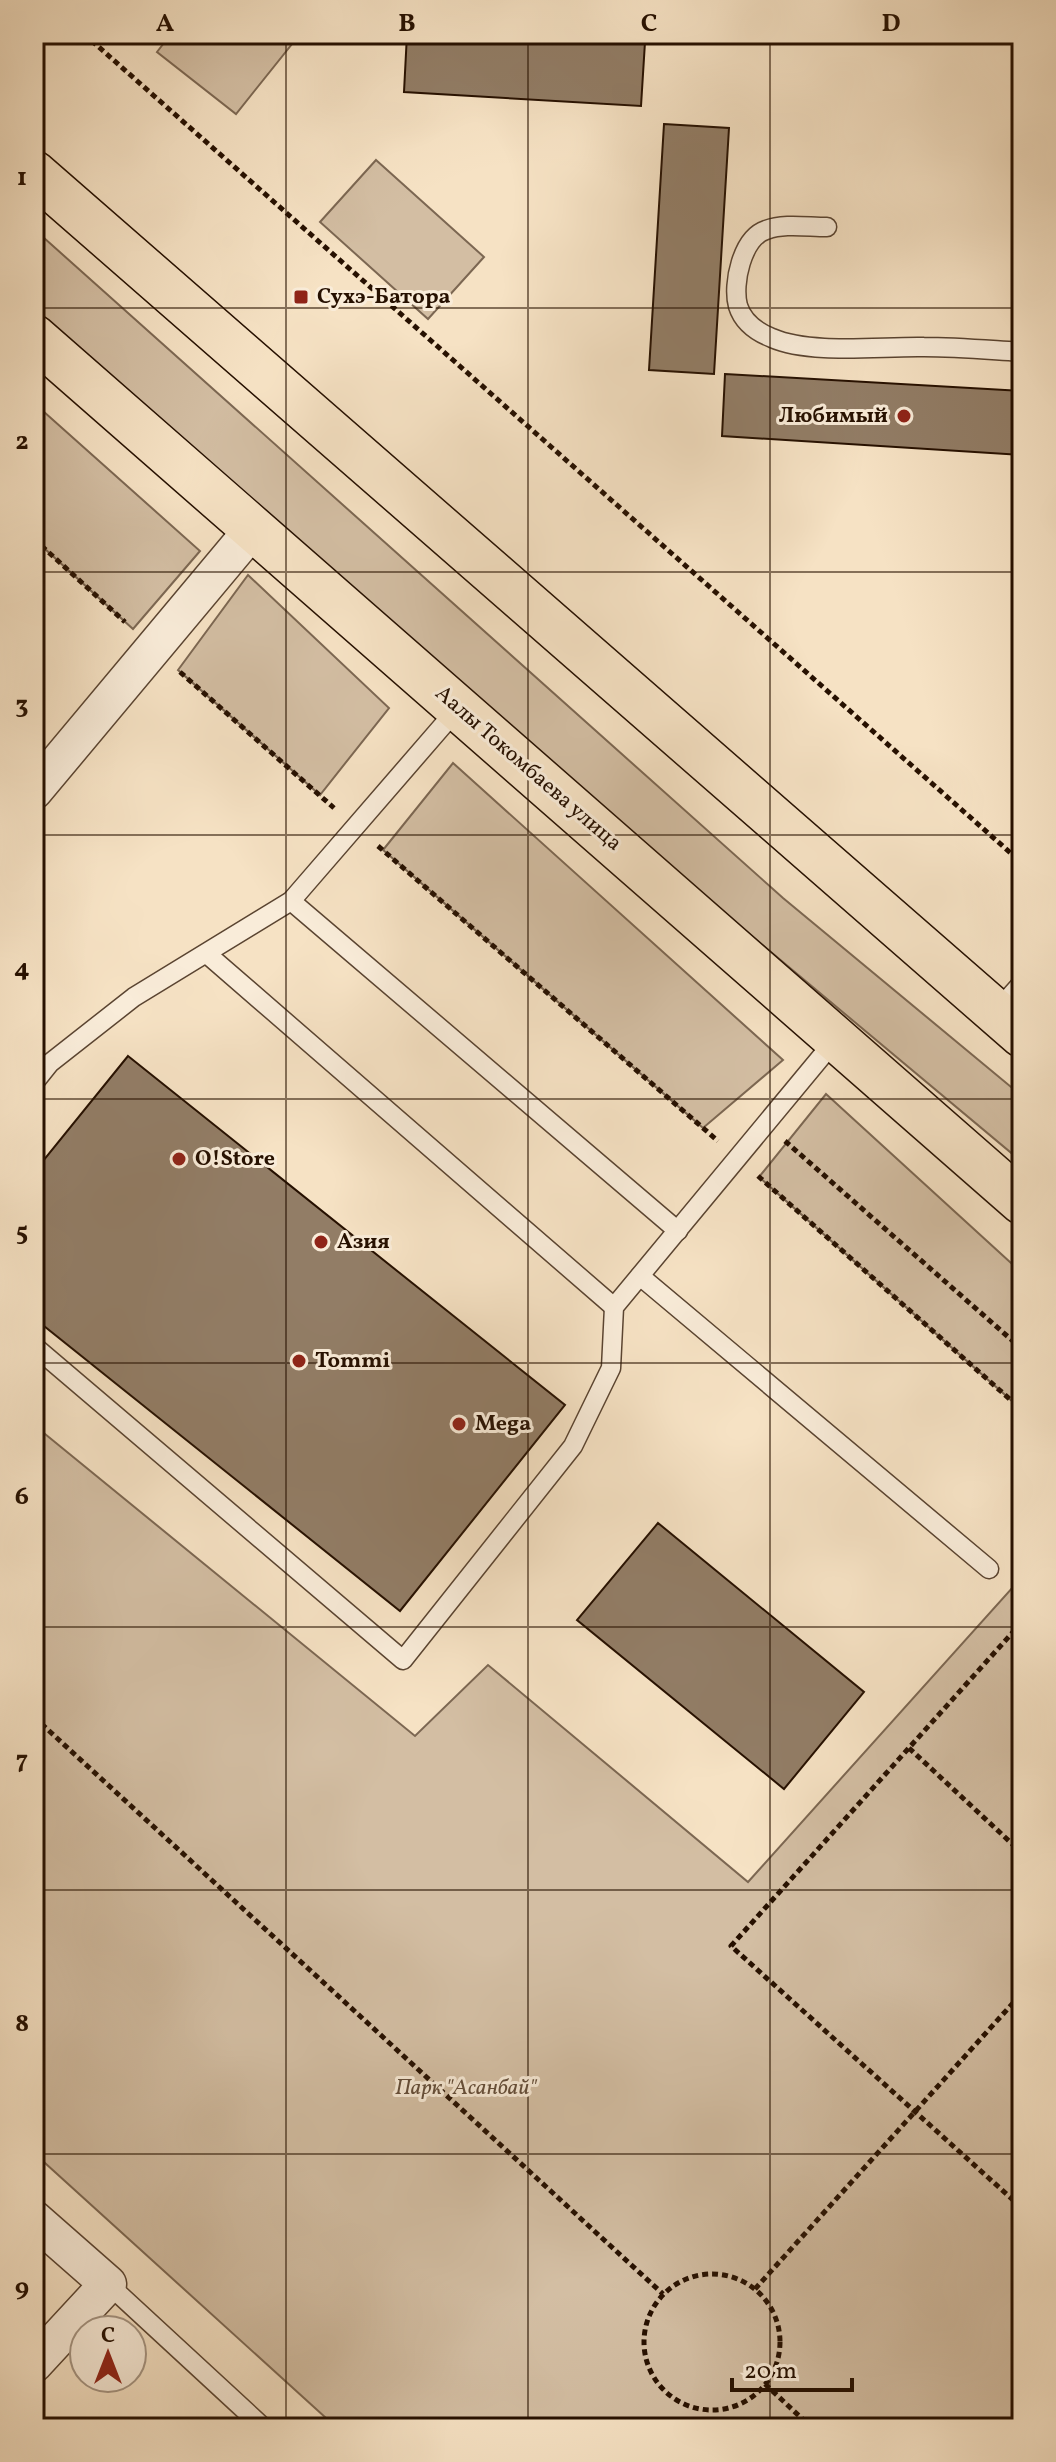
<svg xmlns="http://www.w3.org/2000/svg" width="1056" height="2462" viewBox="0 0 1056 2462" font-family="Vollkorn,serif">
  <style>
    .green { fill: #d3bea3; stroke: #7c6752; stroke-width: 2 }
    .building { fill: #927d66; stroke: #261000; stroke-width: 2 }
    .lines { fill: none; stroke-linecap: round; stroke-linejoin: round }
    .lane-casing { stroke: #5a4431; stroke-width: 21 }
    .street-casing { stroke: #5a4431; stroke-width: 39 }
    .primary-casing { stroke: #261000; stroke-width: 47 }
    .path { stroke: #261000; stroke-width: 5; stroke-dasharray: 6 4; stroke-linecap: butt }
    .lane { stroke: #f9ecd9; stroke-width: 18 }
    .street { stroke: #f9ecd9; stroke-width: 36 }
    .primary { stroke: #f6e2c4; stroke-width: 44 }
    .grid { fill: none; stroke: #261000; stroke-width: 2; stroke-opacity: 0.55 }
    .poi-dot { fill: #8f2418; stroke: #f9ecd9; stroke-width: 3 }
    .labels { text-anchor: middle; dominant-baseline: central; stroke-width: 6; stroke-linejoin: round; paint-order: stroke }
    .poi-label { font-size: 22px; font-weight: bold; fill: #261000; stroke: #f9ecd9; text-anchor: start }
    .street-label { font-size: 22px; fill: #261000; stroke: #f9ecd9 }
    .park-label { font-size: 22px; font-style: italic; fill: #634d39; stroke: #f9ecd9 }
    .neatline { fill: none; stroke: #261000; stroke-width: 3 }
    .grid-label { font-size: 26px; text-anchor: middle; font-weight: bold; fill: #261000 }
  </style>
  <rect width="100%" height="100%" fill="#f6e2c4"/>
  <filter id="stains"><feTurbulence type="fractalNoise" baseFrequency=".0025" numOctaves="4"/><feColorMatrix values="0 0 0 0 .2 0 0 0 0 .09 0 0 0 0 .02 0 0 0 .5 -.17"/></filter>
  <radialGradient id="worn" r=".72"><stop offset=".6" stop-color="#630" stop-opacity="0"/><stop offset="1" stop-color="#630" stop-opacity=".3"/></radialGradient>
  <g class="green">
    <polygon points="171,34 300,34 236,114 157,52"/>
    <polygon points="376,160 484,257 428,319 320,222"/>
    <polygon points="34,229 783,898 1022,1096 1022,1162 546,764 34,308"/>
    <polygon points="34,403 200,551 133,629 34,539"/>
    <polygon points="248,575 389,708 320,795 178,670"/>
    <polygon points="453,763 783,1060 703,1128 383,850"/>
    <polygon points="826,1094 1022,1273 1022,1410 759,1177"/>
    <polygon points="34,1425 415,1736 488,1665 748,1882 1022,1577 1022,2428 337,2428 34,2153"/>
  </g>
  <g class="building">
    <polygon points="407,34 511,34 645,42 641,106 404,92"/>
    <polygon points="666,34 730,34 730,37"/>
    <polygon points="664,124 729,128 714,374 649,370"/>
    <polygon points="725,374 1022,391 1022,455 722,436"/>
    <polygon points="1022,611 1022,711 1015,710"/>
    <polygon points="128,1056 565,1405 400,1611 34,1318 34,1172"/>
    <polygon points="658,1523 864,1692 784,1789 577,1620"/>
  </g>
  <g class="lines">
    <defs>
      <g id="lane">
        <path d="M827,227C807,227 784,223 766,230C742,238 732,284 738,306C743,322 757,332 772,338C811,355 880,346 924,347C957,347 989,350 1022,352"/>
        <polyline points="291,901 678,1231"/>
        <polyline points="207,954 614,1307"/>
        <polyline points="996,1012 1022,983"/>
        <polyline points="34,1083 50,1063 134,997 291,901 458,708"/>
        <polyline points="640,1276 989,1569"/>
        <polyline points="34,1346 403,1660 573,1446 611,1368 614,1307 836,1039"/>
        <polyline points="108,2284 264,2428"/>
      </g>
      <g id="street">
        <polyline points="34,791 253,529"/>
        <polyline points="34,2219 108,2284 34,2364"/>
      </g>
      <g id="primary">
        <polyline points="34,173 1022,1035"/>
        <polyline points="34,337 1022,1202"/>
      </g>
    </defs>
    <use href="#lane" class="lane-casing"/>
    <use href="#street" class="street-casing"/>
    <use href="#primary" class="primary-casing"/>
    <g class="path">
      <polyline points="84,34 1022,863"/>
      <polyline points="34,539 125,622"/>
      <polyline points="180,672 334,808"/>
      <polyline points="378,846 718,1141"/>
      <polyline points="785,1141 1022,1349"/>
      <polyline points="758,1176 1022,1410"/>
      <polyline points="1022,1622 731,1946 1022,2208"/>
      <polyline points="34,1717 663,2294"/>
      <polyline points="909,1748 1022,1853"/>
      <circle cx="712" cy="2342" r="68"/>
      <polyline points="755,2289 1022,1993"/>
      <polyline points="765,2384 812,2428"/>
    </g>
    <use href="#lane" class="lane"/>
    <use href="#street" class="street"/>
    <use href="#primary" class="primary"/>
  </g>
  <path class="grid" d="M286,34V2428M528,34V2428M770,34V2428M34,308H1022M34,572H1022M34,835H1022M34,1099H1022M34,1363H1022M34,1627H1022M34,1890H1022M34,2154H1022"/>
  <g class="poi-dot">
    <rect x="293" y="289" width="16" height="16" rx="4"/>
    <circle cx="904" cy="416" r="8"/>
    <circle cx="179" cy="1159" r="8"/>
    <circle cx="321" cy="1242" r="8"/>
    <circle cx="299" cy="1361" r="8"/>
    <circle cx="459" cy="1424" r="8"/>
  </g>
  <g class="labels">
    <g class="poi-label">
      <text x="317" y="297">Сухэ-Батора</text>
      <text x="888" y="416" text-anchor="end">Любимый</text>
      <text x="195" y="1159">O!Store</text>
      <text x="337" y="1242">Азия</text>
      <text x="315" y="1361">Tommi</text>
      <text x="475" y="1424">Mega</text>
    </g>
    <g class="street-label">
      <text transform="translate(528 769) rotate(41)">Аалы Токомбаева улица</text>
    </g>
    <g class="park-label">
      <text x="466" y="2088">Парк "Асанбай"</text>
    </g>
  </g>
  <rect width="1056" height="2462" fill="none" stroke="#f6e2c4" stroke-width="88"/>
  <g transform="translate(108 2354)"><circle r="38" fill="#f9ecd9" stroke="#a59482" stroke-width="2"/>
  <path d="M0-6L14 30L0 20L-14 30Z" fill="#8f2418"/>
  <text y="-12" font-size="22" font-weight="bold" text-anchor="middle" fill="#261000">С</text>
  </g>
  <path d="M732 2378v12h120v-12" fill="none" stroke="#261000" stroke-width="4"/>
  <text x="744" y="2378" font-size="24" fill="#261000" stroke="#f9ecd9" stroke-width="6" paint-order="stroke">20 m</text>
  <rect x="44" y="44" width="968" height="2374" class="neatline"/>
  <g class="grid-label">
    <text x="165" y="31">A</text>
    <text x="407" y="31">B</text>
    <text x="649" y="31">C</text>
    <text x="891" y="31">D</text>
    <text x="22" y="185">1</text>
    <text x="22" y="449">2</text>
    <text x="22" y="713">3</text>
    <text x="22" y="976">4</text>
    <text x="22" y="1240">5</text>
    <text x="22" y="1504">6</text>
    <text x="22" y="1768">7</text>
    <text x="22" y="2031">8</text>
    <text x="22" y="2295">9</text>
  </g>
  <rect width="100%" height="100%" filter="url(#stains)"/>
  <rect width="100%" height="100%" fill="url(#worn)"/>
</svg>
